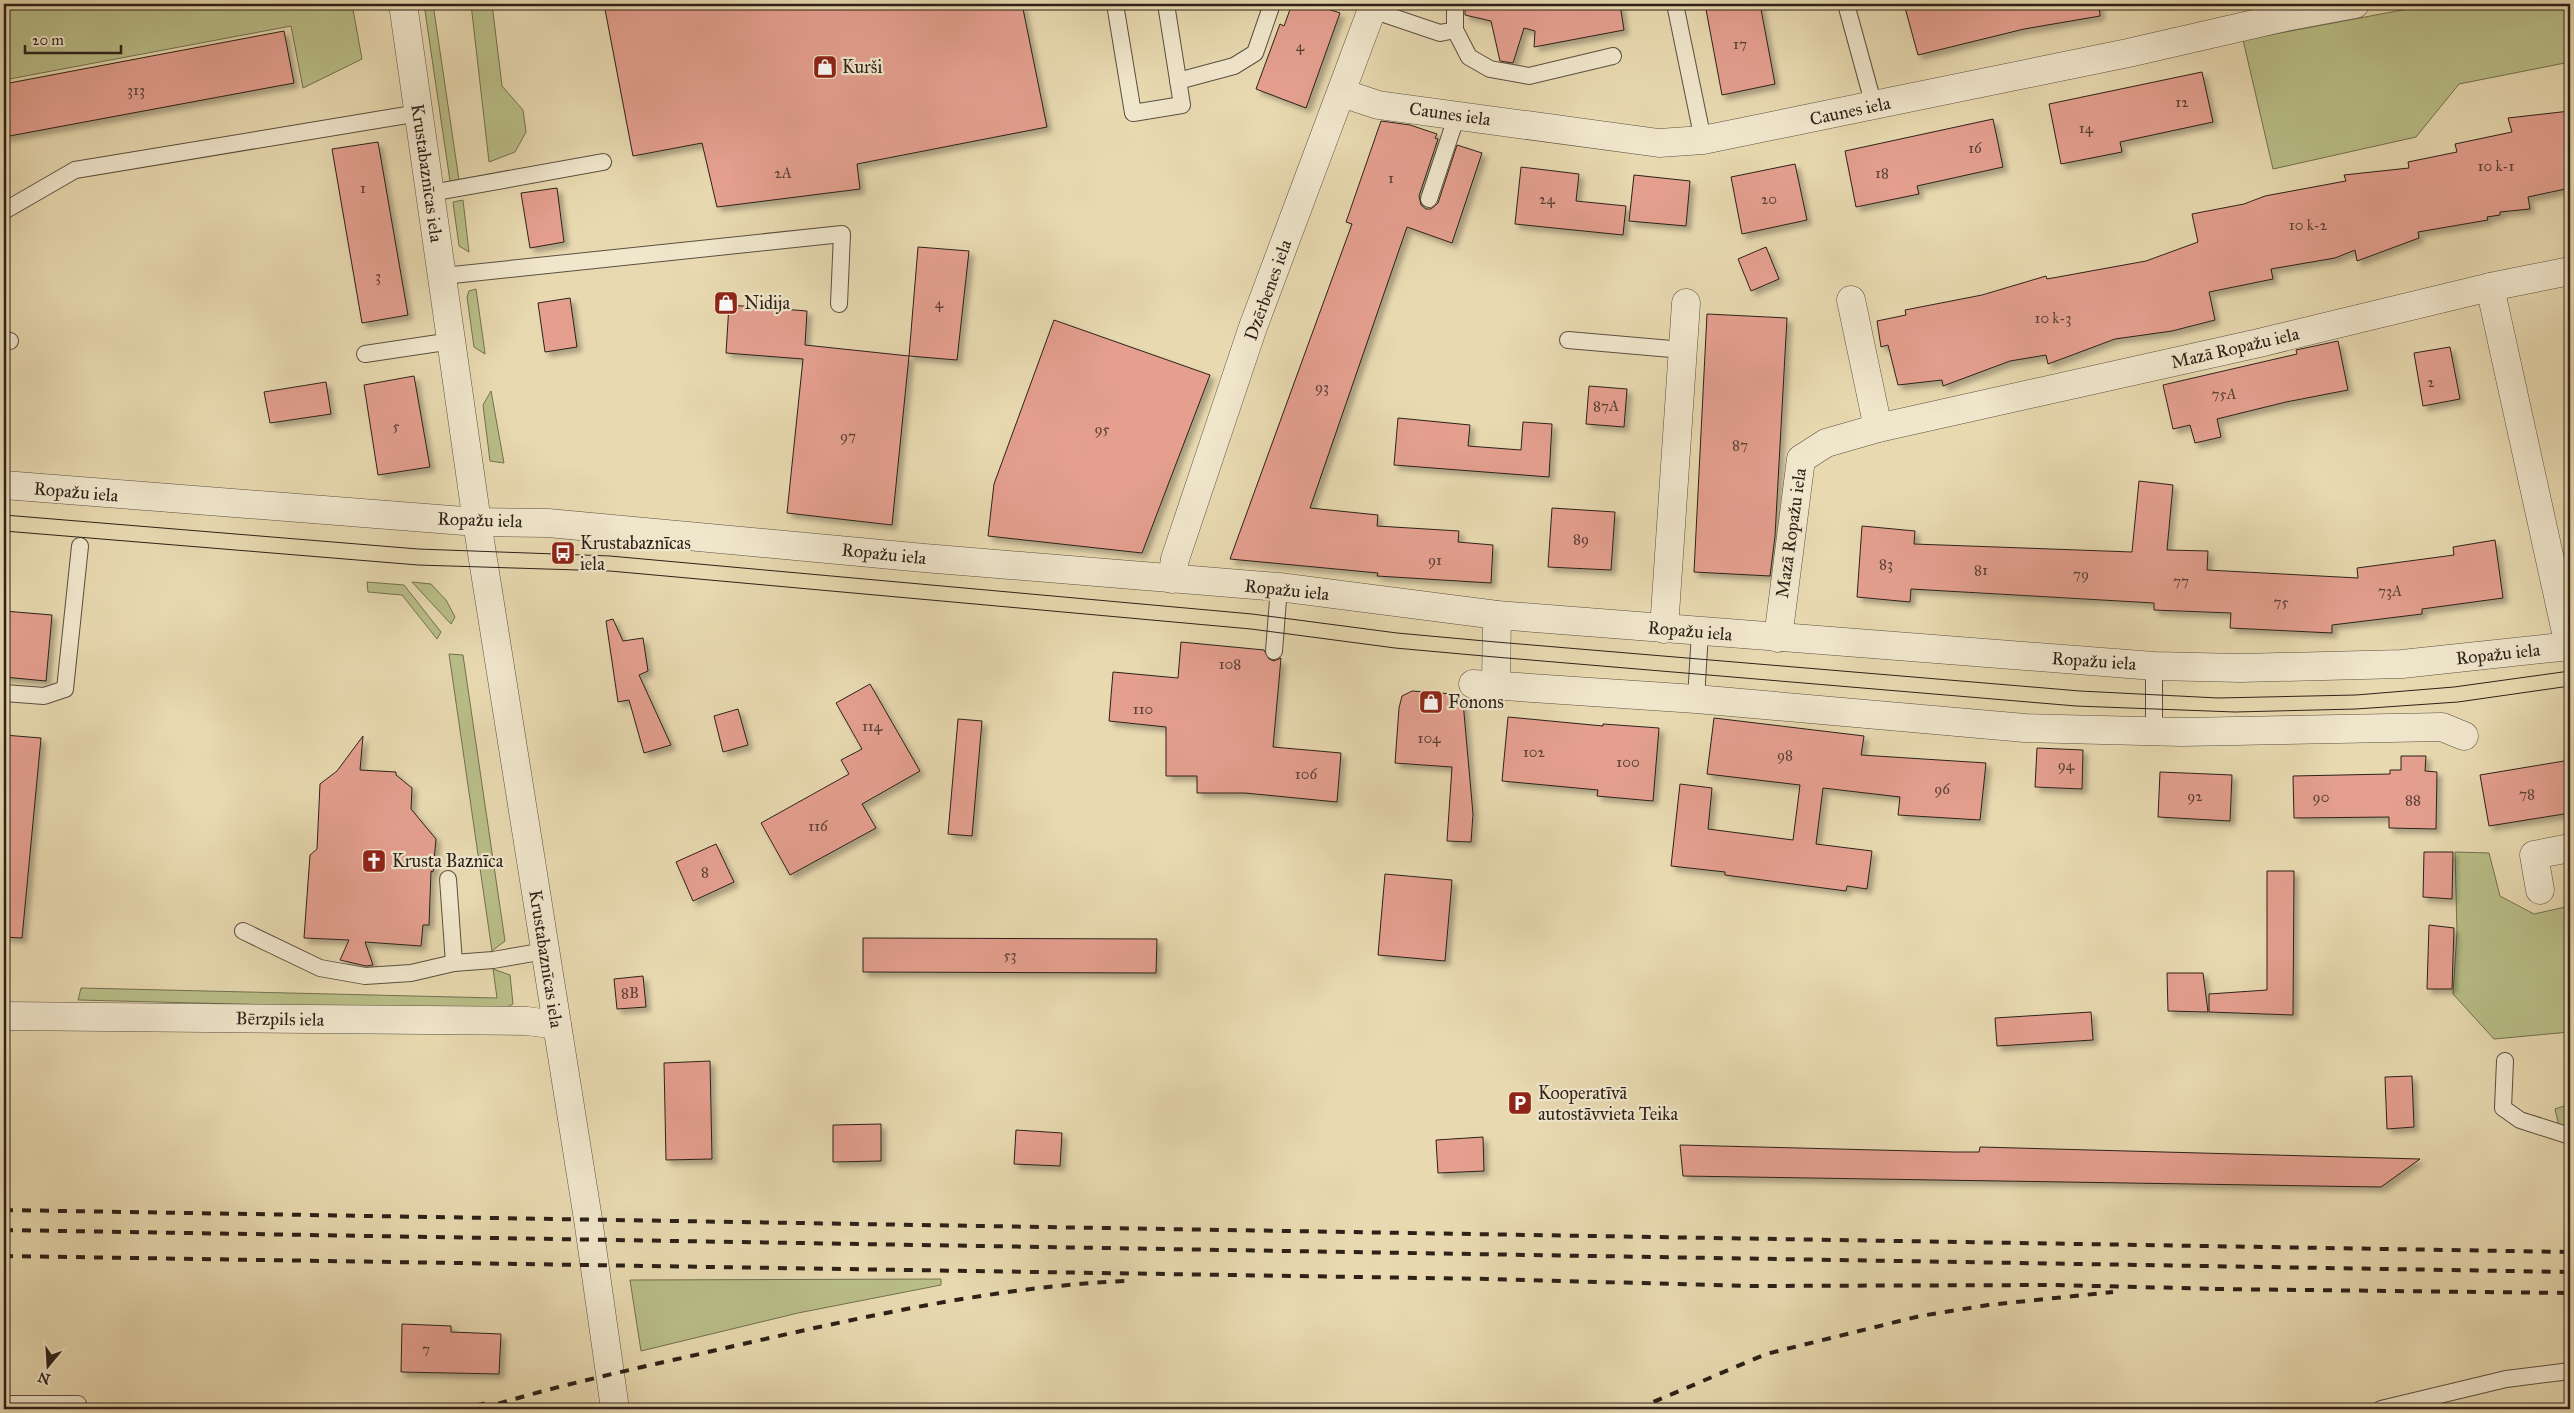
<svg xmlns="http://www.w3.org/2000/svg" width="2574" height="1413" viewBox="0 0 2574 1413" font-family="'IM FELL Great Primer',serif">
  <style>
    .green { fill: #b9be88; stroke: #727050 }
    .building { fill: #e49f8f; stroke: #2c2119; filter: url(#shadow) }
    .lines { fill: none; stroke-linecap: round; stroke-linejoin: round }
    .service-casing { stroke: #5b4f3f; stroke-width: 18 }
    .minor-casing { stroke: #5b4f3f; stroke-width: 29 }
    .tertiary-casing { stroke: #5b4f3f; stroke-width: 29 }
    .service { stroke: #f0e6cc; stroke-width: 16 }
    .minor { stroke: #f0e6cc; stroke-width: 28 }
    .tertiary { stroke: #f0e6cc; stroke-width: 28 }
    .tram { stroke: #2c2119; stroke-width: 1 }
    .rail { stroke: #2c2119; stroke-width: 4; stroke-dasharray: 9 9; stroke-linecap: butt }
    .labels { text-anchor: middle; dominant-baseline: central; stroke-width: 4.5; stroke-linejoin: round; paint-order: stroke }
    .number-label { font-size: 15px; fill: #5a4036 }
    .poi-label { font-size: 18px; fill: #2c2119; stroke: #f0e6cc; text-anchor: start }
    .street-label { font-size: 18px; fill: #2c2119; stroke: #f0e6cc }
  </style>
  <defs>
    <filter id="shadow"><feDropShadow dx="4.5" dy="4.5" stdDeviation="2.5" flood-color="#0004"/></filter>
  </defs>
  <rect width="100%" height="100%" fill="#e8d9b0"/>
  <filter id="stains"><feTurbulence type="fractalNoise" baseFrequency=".004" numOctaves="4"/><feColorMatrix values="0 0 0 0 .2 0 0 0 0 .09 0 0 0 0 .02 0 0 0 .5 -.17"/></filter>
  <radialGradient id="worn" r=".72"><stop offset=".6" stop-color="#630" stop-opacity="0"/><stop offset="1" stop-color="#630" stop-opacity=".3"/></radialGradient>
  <g class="green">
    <polygon points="4,4 352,4 362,59 303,88 291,26 4,80"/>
    <polygon points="424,4 433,4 459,180 450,181"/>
    <polygon points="471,4 492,4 502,86 523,110 526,132 515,152 489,162"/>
    <polygon points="2502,4 2570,4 2570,62 2459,84 2416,137 2273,169 2243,40 2413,8"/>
    <polygon points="463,200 469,252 459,246 453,202"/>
    <polygon points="476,289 485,353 485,354 474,347 467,297 469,291"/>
    <polygon points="491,391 504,463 490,461 483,405"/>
    <polygon points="367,582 404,585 441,632 437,639 402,595 368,592"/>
    <polygon points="412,582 431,584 446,600 455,617 451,624"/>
    <polygon points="449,654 463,655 505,941 492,951"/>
    <polygon points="2455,852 2489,853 2500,896 2534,914 2570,906 2570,1032 2494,1039 2453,994 2457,932"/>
    <polygon points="493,969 510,975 513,1004 494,1014 394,1008 78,1000 81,988 497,998"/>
    <polygon points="2570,1104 2570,1129 2559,1126 2555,1109"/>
    <polygon points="941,1279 941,1285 798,1313 641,1351 630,1280"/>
  </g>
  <g class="building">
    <polygon points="604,4 1022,4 1047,127 857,164 860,189 717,207 702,143 633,156"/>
    <polygon points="1292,4 1314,4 1340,13 1306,108 1256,89 1280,24 1284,26"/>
    <polygon points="1465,4 1620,4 1624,30 1534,47 1535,31 1524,28 1513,63 1500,61 1491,21 1465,15"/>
    <polygon points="1705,4 1760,4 1775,84 1722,95"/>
    <polygon points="1904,4 2099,4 2100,16 2024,29 1918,55"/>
    <polygon points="284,31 294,83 4,137 4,84"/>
    <polygon points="2202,72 2213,122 2120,142 2122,152 2061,164 2049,104"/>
    <polygon points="2570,111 2570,188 2528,197 2530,209 2500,212 2500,215 2487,217 2488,220 2418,232 2419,238 2357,261 2355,250 2335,258 2271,269 2273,279 2209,292 2215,320 2172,331 2115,339 2048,364 2046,355 2010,361 1943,386 1942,380 1898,385 1888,345 1881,347 1877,321 1906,315 1905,310 1982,295 2046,276 2047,279 2146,261 2198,242 2192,214 2244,204 2265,196 2335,183 2346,181 2344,175 2409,168 2408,162 2457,152 2455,144 2512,132 2508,118"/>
    <polygon points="1993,119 2003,167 1917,186 1919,194 1856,207 1845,151"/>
    <polygon points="1381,121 1410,125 1437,134 1435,138 1438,139 1419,196 1421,205 1426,209 1431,209 1438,203 1457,145 1482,153 1452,243 1407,227 1310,508 1378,515 1377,526 1459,531 1458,542 1493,545 1491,583 1377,576 1378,573 1230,559 1352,224 1346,222"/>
    <polygon points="378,142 408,315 362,323 332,149"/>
    <polygon points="1795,164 1807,220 1742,234 1731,177"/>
    <polygon points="1521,167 1579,174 1576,201 1626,206 1623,235 1515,224"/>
    <polygon points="1634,175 1690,181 1686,226 1629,221"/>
    <polygon points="557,188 564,242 530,248 521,193"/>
    <polygon points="918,247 969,251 957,360 909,356"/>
    <polygon points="1766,247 1779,279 1751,291 1738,259"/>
    <polygon points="570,298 577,347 545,352 538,303"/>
    <polygon points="729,305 807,311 805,345 909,356 892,525 787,513 803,359 726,353"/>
    <polygon points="1707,314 1787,318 1775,536 1770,576 1694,572"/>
    <polygon points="1054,320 1210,375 1142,553 988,536 994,484"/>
    <polygon points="2338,341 2348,390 2286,402 2217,419 2221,437 2195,443 2190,425 2173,429 2163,385 2297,354 2296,350"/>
    <polygon points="2450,347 2460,399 2423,406 2414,353"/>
    <polygon points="414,376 430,467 378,475 364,385"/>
    <polygon points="326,382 331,414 270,423 264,392"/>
    <polygon points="1589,386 1627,389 1624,427 1586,424"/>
    <polygon points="1398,418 1470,425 1468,446 1521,450 1523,422 1552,424 1549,477 1394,465"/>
    <polygon points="2139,481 2173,485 2167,550 2208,551 2207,570 2358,578 2357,568 2454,555 2453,547 2495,540 2503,598 2422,609 2422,614 2332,625 2332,633 2230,628 2231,613 2154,610 2154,603 1911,589 1910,602 1857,597 1862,526 1915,531 1914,544 2132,552"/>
    <polygon points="1552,508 1615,512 1611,570 1548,567"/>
    <polygon points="4,611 52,615 46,681 4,677"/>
    <polygon points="613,619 623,641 643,638 648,671 639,675 671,745 644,753 629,700 618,702 606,621"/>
    <polygon points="1181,642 1264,650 1269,659 1274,661 1281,658 1273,747 1341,753 1337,802 1245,793 1197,793 1197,776 1166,776 1166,727 1109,721 1113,672 1178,678"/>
    <polygon points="870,684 920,771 862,804 876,828 790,875 761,823 849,774 841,760 862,749 836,703"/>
    <polygon points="1412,691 1454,694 1463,702 1473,814 1471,842 1447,841 1452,767 1395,763 1399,708 1402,696"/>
    <polygon points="738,709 748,745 723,752 714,716"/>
    <polygon points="1508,717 1603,726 1603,724 1659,728 1653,801 1597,796 1598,790 1502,781"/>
    <polygon points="1714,718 1864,736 1861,755 1986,763 1980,820 1898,815 1900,797 1823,788 1816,844 1872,851 1867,889 1847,886 1846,891 1725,875 1725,872 1671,866 1680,784 1712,788 1708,829 1793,840 1800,785 1707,774"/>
    <polygon points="958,719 982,721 972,836 948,834"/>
    <polygon points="4,735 41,738 22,938 4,937"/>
    <polygon points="363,736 360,770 396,772 396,775 412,788 411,809 436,839 433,872 431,871 429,925 423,925 421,946 365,942 373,965 366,966 340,960 349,940 304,938 310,855 317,849 320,784 337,771"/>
    <polygon points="2037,748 2083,750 2082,789 2035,787"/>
    <polygon points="2401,756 2426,756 2425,771 2437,772 2436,829 2389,828 2389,817 2294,818 2293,776 2390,774 2390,770 2401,770"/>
    <polygon points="2570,760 2570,813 2489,826 2480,775"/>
    <polygon points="2160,772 2232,775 2230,821 2158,817"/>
    <polygon points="716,844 734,882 693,901 676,862"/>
    <polygon points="2424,852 2453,852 2452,899 2423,897"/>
    <polygon points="2267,871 2294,871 2293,1015 2209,1012 2209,994 2267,990"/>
    <polygon points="1385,874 1452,880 1445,961 1378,955"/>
    <polygon points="2429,925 2454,928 2452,989 2427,989"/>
    <polygon points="863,938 1157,939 1156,973 863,972"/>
    <polygon points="2167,973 2203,973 2208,1012 2168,1011"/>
    <polygon points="643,976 646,1007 617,1009 614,979"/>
    <polygon points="2091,1012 2093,1040 1997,1046 1995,1018"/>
    <polygon points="710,1061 712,1159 666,1160 664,1063"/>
    <polygon points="2412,1076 2414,1127 2387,1129 2385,1077"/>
    <polygon points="881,1124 881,1161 833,1162 833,1125"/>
    <polygon points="1016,1130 1062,1133 1060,1166 1014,1164"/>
    <polygon points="1483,1137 1484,1171 1438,1173 1436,1140"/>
    <polygon points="1680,1145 1955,1152 1979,1152 1980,1147 2420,1159 2381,1187 1683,1176"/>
    <polygon points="402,1324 451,1326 451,1332 501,1334 499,1374 401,1372"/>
  </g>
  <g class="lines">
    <defs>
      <g id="service">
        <polyline points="1115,4 1133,113 1182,105 1166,4"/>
        <polyline points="1675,4 1703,140"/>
        <polyline points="1846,4 1874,106"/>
        <polyline points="1372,10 1440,33 1455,30 1455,4"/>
        <polyline points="1455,30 1469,57 1490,69 1529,76 1613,56"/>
        <polyline points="1178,81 1234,66 1255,53 1272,4"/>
        <polyline points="431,193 603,162"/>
        <polyline points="1429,199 1457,115"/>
        <polyline points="4,211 75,170 419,113"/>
        <polyline points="443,276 842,234 839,304"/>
        <polyline points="4,340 10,341"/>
        <polyline points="1568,340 1683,350"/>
        <polyline points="365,354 452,341"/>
        <polyline points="1274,651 1279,587"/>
        <polyline points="4,693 44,696 65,689 80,546"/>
        <polyline points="1696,699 1700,632"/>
        <polyline points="2154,731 2154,666"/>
        <polyline points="448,879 454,963"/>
        <polyline points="243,931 320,968 365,976 411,973 454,963 493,960 545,951"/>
        <polyline points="2505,1061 2503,1108 2520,1120 2570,1136"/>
        <polyline points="4,1404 78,1404"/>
        <polyline points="2381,1409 2506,1379 2570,1371"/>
      </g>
      <g id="minor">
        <polyline points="403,4 477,522 588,1219 615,1409"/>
        <polyline points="1342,93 1378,105 1659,143 1703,140 2128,53 2285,17 2355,4"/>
        <polyline points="2490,287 2570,271"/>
        <polyline points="1851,300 1878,428"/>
        <polyline points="1172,579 1175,559 1253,327 1374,4"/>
        <polyline points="1664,629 1686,303"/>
        <polyline points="1778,638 1801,459 1826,443 1878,428 2259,343 2490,287 2569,646"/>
        <polyline points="1473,684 1696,699 2025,728 2182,732 2442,727 2464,736"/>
        <polyline points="1496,685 1497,615"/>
        <polyline points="2540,890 2534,855 2570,848"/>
        <polyline points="4,1016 527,1021 557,1025"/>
      </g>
      <polyline id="tertiary" points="4,485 477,522 548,523 924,558 1279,587 1497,615 2154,666 2241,668 2402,664 2570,646"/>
    </defs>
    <use href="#service" class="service-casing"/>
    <use href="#minor" class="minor-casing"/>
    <use href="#tertiary" class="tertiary-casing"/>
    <use href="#service" class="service"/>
    <use href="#minor" class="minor"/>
    <use href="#tertiary" class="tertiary"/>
    <g class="tram">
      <polyline points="4,515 418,549 610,556 1252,614 1397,633 1496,642 2080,691 2218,698 2356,695 2454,687 2570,671"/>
      <polyline points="4,531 418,565 610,571 1251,629 1395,648 1495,657 2076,706 2235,712 2356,709 2458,702 2570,686"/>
    </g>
    <g class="rail">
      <polyline points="4,1210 2570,1252"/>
      <polyline points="4,1230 2570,1272"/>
      <polyline points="4,1256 1488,1279 1751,1286 2055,1285 2222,1289"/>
      <polyline points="2215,1289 2570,1293"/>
      <polyline points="458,1409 487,1403"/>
      <path d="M481,1409C564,1383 649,1366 734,1346C863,1317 993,1287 1125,1281"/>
      <polyline points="1637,1409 1766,1354 1920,1316 1988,1305 2113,1292"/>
    </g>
  </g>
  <defs>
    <symbol id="shop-square" viewBox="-11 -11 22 22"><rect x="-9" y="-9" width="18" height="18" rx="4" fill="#8f2418" stroke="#f0e6cc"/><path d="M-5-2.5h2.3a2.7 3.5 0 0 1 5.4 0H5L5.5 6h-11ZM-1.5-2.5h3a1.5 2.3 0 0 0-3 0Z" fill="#fff"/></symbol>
    <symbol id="bus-square" viewBox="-11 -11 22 22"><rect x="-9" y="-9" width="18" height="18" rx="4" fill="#8f2418" stroke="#f0e6cc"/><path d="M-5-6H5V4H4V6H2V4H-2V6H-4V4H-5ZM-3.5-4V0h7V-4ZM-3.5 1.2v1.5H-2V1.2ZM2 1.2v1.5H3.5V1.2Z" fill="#fff"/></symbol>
    <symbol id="church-square" viewBox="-11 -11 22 22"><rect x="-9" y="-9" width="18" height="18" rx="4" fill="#8f2418" stroke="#f0e6cc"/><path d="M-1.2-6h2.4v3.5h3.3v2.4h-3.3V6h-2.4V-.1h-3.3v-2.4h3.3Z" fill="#fff"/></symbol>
    <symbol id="parking-square" viewBox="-11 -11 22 22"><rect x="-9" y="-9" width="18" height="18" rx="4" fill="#8f2418" stroke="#f0e6cc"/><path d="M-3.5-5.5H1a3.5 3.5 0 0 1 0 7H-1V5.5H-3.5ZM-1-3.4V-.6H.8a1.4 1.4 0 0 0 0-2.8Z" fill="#fff"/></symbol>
  </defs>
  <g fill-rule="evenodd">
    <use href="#shop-square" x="811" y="53" width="28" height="28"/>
    <use href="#shop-square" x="712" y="289" width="28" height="28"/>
    <use href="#bus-square" x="549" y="539" width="28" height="28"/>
    <use href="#shop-square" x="1417" y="688" width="28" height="28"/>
    <use href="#church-square" x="360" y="847" width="28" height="28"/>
    <use href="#parking-square" x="1506" y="1089" width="28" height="28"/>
  </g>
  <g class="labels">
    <g class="number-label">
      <text x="1740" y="44">17</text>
      <text x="1300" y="46">4</text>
      <text x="136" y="90">313</text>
      <text x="2182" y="102">12</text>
      <text x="2086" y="128">14</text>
      <text x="1975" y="148">16</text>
      <text x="2496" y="166">10 k-1</text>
      <text x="783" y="173">2A</text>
      <text x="1882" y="173">18</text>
      <text x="1391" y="178">1</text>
      <text x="363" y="188">1</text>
      <text x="1547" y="199">24</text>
      <text x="1769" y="199">20</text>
      <text x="2308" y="225">10 k-2</text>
      <text x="378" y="276">3</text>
      <text x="939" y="303">4</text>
      <text x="2053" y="318">10 k-3</text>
      <text x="2431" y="382">2</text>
      <text x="1322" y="387">93</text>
      <text x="2224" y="394">75A</text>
      <text x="1606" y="406">87A</text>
      <text x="396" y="426">5</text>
      <text x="1102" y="429">95</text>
      <text x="848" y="436">97</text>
      <text x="1740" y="445">87</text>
      <text x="1581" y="539">89</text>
      <text x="1435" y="560">91</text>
      <text x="1886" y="564">83</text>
      <text x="1981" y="570">81</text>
      <text x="2081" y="574">79</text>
      <text x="2181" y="581">77</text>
      <text x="2390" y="591">73A</text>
      <text x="2281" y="602">75</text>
      <text x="1230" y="664">108</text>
      <text x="1143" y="709">110</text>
      <text x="872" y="726">114</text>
      <text x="1429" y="738">104</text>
      <text x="1534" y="752">102</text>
      <text x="1785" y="755">98</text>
      <text x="1628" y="762">100</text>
      <text x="2066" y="765">94</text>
      <text x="1306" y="774">106</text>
      <text x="1942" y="789">96</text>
      <text x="2527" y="794">78</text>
      <text x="2195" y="796">92</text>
      <text x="2321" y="797">90</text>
      <text x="2413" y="800">88</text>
      <text x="818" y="826">116</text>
      <text x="705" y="872">8</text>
      <text x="1010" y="955">53</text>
      <text x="630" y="993">8B</text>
      <text x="426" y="1349">7</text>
    </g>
    <g class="poi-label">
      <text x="842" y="67">Kurši</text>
      <text x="744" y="303">Nidija</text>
      <text x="580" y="543">Krustabaznīcas<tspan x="580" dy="21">iela</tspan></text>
      <text x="1448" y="702">Fonons</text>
      <text x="392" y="861">Krusta Baznīca</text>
      <text x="1538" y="1093">Kooperatīvā<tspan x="1538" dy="21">autostāvvieta Teika</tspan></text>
    </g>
    <g class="street-label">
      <text transform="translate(1850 111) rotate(-12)">Caunes iela</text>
      <text transform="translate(1450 114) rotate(8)">Caunes iela</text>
      <text transform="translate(427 173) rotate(82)">Krustabaznīcas iela</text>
      <text transform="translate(1268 290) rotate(-70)">Dzērbenes iela</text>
      <text transform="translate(2235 348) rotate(-13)">Mazā Ropažu iela</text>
      <text transform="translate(76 492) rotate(5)">Ropažu iela</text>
      <text transform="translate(480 520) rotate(2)">Ropažu iela</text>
      <text transform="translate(1791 533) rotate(-82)">Mazā Ropažu iela</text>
      <text transform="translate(884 554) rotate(6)">Ropažu iela</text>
      <text transform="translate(1287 590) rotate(6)">Ropažu iela</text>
      <text transform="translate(1690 631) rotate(5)">Ropažu iela</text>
      <text transform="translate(2498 654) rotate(-6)">Ropažu iela</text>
      <text transform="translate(2094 661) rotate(4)">Ropažu iela</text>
      <text transform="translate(546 959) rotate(81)">Krustabaznīcas iela</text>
      <text transform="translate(280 1019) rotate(1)">Bērzpils iela</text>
    </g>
  </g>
  <rect width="2574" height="1413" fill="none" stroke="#e8d9b0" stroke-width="20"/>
  <rect x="5" y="5" width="2564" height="1403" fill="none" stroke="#2c2119" stroke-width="2.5"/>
  <rect x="10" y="10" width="2554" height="1393" fill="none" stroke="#2c2119"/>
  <g transform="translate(48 1366) rotate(198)" stroke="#f0e6cc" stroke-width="4" paint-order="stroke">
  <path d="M0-4L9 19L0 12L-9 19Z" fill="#2c2119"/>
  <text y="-8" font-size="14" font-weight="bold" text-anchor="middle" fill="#2c2119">N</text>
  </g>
  <path d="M25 45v8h96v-8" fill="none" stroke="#2c2119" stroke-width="2.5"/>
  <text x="32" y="45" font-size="15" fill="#2c2119" stroke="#f0e6cc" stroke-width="4" paint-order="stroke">20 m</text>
  <rect width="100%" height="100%" filter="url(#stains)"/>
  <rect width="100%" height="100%" fill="url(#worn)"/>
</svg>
